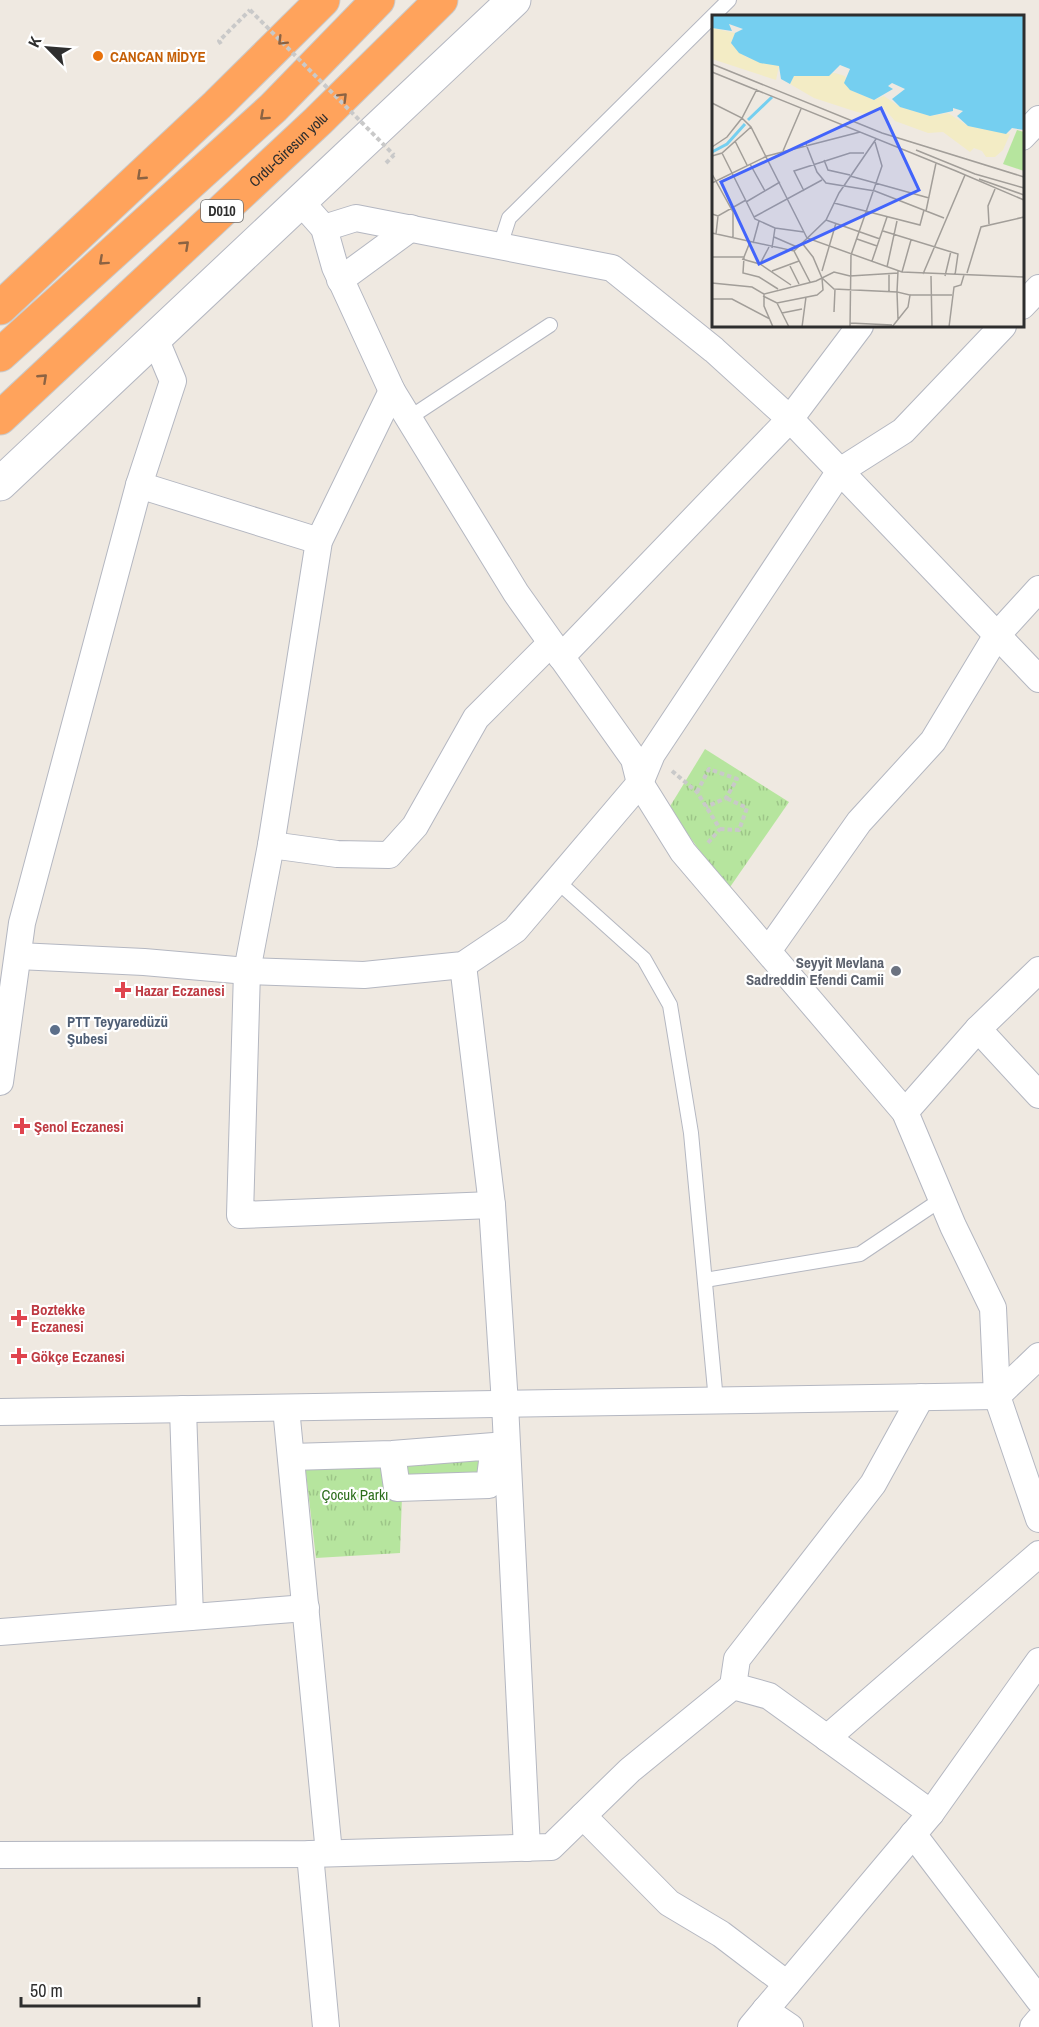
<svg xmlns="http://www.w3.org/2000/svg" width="1039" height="2027" viewBox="0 0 1039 2027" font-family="'Archivo Narrow',sans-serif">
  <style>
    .park { fill: url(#park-tufts) }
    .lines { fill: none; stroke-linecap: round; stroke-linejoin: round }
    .lane-casing { stroke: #b4b7c1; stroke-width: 16 }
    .street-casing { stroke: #b4b7c1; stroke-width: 28 }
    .secondary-casing { stroke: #b4b7c1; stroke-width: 35 }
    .highway-casing { stroke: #c9c9c9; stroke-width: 35 }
    .path { stroke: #c9c9c9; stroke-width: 4; stroke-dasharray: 4.5 3; stroke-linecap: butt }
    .lane { stroke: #fff; stroke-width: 14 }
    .street { stroke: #fff; stroke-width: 26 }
    .secondary { stroke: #fff; stroke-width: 33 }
    .highway { stroke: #ffa35c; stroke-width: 33 }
    .path-bridge { stroke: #c9c9c9; stroke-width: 4; stroke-dasharray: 4.5 3; stroke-linecap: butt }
    .oneway { stroke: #8c6343 }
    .food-dot { fill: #e8710a; stroke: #fff; stroke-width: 2 }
    .worship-dot { fill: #6b7280; stroke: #fff; stroke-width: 2 }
    .health-dot { fill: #e0444e; stroke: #fff; stroke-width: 2 }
    .service-dot { fill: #5c6f8a; stroke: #fff; stroke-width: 2 }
    .labels { text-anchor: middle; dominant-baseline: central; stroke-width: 4.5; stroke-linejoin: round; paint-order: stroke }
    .shield { fill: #fff; stroke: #6d6d6d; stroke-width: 1.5 }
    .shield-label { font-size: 14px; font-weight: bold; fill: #2e2e2e }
    .food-label { font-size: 15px; font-weight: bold; fill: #c56008; stroke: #fff; text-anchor: start }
    .street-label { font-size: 15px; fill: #2e2e2e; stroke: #fff }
    .worship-label { font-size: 15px; font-weight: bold; fill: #5b616d; stroke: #fff; text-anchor: end }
    .health-label { font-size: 15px; font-weight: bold; fill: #be3a42; stroke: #fff; text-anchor: start }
    .service-label { font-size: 15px; font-weight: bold; fill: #4e5e75; stroke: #fff; text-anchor: start }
    .park-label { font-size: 15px; fill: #2c6e1b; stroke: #fff }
    .inset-river { fill: none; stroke: #75cff0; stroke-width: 3 }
    .inset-road { fill: none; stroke: #a29e99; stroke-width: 1.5 }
    .view { fill: #4264fb; fill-opacity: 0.15; stroke: #4264fb; stroke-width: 3 }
    .inset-edge { fill: none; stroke: #2e2e2e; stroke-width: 3 }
  </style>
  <defs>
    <pattern id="park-tufts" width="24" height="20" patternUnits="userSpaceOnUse" patternTransform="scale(1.5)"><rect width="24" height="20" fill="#b6e59e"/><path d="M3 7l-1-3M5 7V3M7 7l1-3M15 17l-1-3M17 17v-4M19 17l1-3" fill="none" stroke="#9dc588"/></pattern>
  </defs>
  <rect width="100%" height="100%" fill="#efe9e1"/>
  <g class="park">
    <polygon points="705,749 789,802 728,890 669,808"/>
    <polygon points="493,1438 498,1490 402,1496 400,1553 316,1558 303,1448"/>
  </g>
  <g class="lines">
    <defs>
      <g id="lane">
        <polyline points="500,246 509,218 729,0"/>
        <polyline points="409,418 550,325"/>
        <polyline points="557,881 644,959 670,1005 691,1133 716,1401"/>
        <polyline points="705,1280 860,1254 942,1199"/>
      </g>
      <g id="street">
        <polyline points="1022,137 1039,119"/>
        <polyline points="300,201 324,228 335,267 392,391 516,593 634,759 640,783 683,852 905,1112 953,1226 993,1308 997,1396 1039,1519"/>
        <polyline points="324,228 356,218 612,268 714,350 790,419 1039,679"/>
        <polyline points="340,280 411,228"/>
        <polyline points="1022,306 1039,288"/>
        <polyline points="392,391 319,541 271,845 247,971 240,1215 492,1205"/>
        <polyline points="139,485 319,541"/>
        <polyline points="561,657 790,419 860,326"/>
        <polyline points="271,845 337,854 389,855 415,826 476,718 551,643"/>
        <polyline points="768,951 859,822 933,741 997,635 1039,589"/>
        <polyline points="18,956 144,962 247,971 364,975 463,965 515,930 640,783 652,754 840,471 903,431 1003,326"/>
        <polyline points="463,965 492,1205 505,1404 527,1848"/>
        <polyline points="978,1029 1039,1095"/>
        <polyline points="0,1082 22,923 139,485 173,381 155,338"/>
        <polyline points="905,1112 978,1029 1039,970"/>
        <polyline points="286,1408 329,1853"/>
        <polyline points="183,1409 190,1617"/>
        <polyline points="0,1412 997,1396 1039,1356"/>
        <polyline points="291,1457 392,1454 494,1446 489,1485 397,1488 392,1454"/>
        <polyline points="0,1632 306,1608"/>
        <polyline points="733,1686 737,1659 873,1484 921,1397"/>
        <polyline points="827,1738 1039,1554"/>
        <polyline points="583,1816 669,1903 721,1934 787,1984"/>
        <polyline points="913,1834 1039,2000"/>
        <polyline points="310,1854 326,2027"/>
        <polyline points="0,1855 310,1854 551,1847 630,1770 733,1686 769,1696 931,1813"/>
        <polyline points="765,2010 790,2027"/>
        <polyline points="751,2027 931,1813 1039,1661"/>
        <polyline points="1033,2027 1039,2020"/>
      </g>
      <polyline id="secondary" points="0,484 514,0"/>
      <g id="highway">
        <polyline points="0,308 217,105 323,0"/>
        <polyline points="0,355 273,108 378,0"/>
        <path id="s1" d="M0,418L318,121L441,0"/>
      </g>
    </defs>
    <use href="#lane" class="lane-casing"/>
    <use href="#street" class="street-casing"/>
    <use href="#secondary" class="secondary-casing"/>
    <use href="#highway" class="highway-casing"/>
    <g class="path">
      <polyline points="221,44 219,41 250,10"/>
      <polyline points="386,163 394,155"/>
      <polyline points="672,771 697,792 720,829 706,845"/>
      <polyline points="697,792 709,769 737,779 726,798 706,807"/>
      <polyline points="720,829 739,830 747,808 726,798"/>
    </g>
    <use href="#lane" class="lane"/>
    <use href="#street" class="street"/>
    <use href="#secondary" class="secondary"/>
    <use href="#highway" class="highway"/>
    <polyline class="path-bridge" points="250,10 394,155"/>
  </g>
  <defs><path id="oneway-chevron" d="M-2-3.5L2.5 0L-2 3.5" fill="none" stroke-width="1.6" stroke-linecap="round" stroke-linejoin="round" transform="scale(1.5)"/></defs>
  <g class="oneway">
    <use href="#oneway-chevron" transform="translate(282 41) rotate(135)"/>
    <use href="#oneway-chevron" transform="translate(343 97) rotate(-45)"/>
    <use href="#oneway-chevron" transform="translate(264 116) rotate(138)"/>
    <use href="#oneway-chevron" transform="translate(141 176) rotate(137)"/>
    <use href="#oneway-chevron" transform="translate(185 245) rotate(-43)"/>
    <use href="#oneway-chevron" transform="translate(103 261) rotate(138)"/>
    <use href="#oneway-chevron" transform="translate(43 378) rotate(-43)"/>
  </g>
  <circle class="food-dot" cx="98" cy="56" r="6"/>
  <circle class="worship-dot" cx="896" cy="971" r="6"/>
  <g class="health-dot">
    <path d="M120 981h6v6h6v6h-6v6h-6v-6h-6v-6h6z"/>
    <path d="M19 1117h6v6h6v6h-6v6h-6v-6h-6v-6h6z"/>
    <path d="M16 1309h6v6h6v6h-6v6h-6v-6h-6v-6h6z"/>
    <path d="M16 1347h6v6h6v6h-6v6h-6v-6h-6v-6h6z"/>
  </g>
  <circle class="service-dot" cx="55" cy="1030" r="6"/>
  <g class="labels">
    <rect class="shield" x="201" y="200" width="42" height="22" rx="4.5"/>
    <g class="shield-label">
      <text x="222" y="211">D010</text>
    </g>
    <g class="food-label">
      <text x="110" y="56">CANCAN MİDYE</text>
    </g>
    <g class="street-label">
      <text stroke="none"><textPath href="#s1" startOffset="394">Ordu-Giresun yolu</textPath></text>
    </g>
    <g class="worship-label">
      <text x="884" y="962">Seyyit Mevlana<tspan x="884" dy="17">Sadreddin Efendi Camii</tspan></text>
    </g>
    <g class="health-label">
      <text x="135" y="990">Hazar Eczanesi</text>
      <text x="34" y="1126">Şenol Eczanesi</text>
      <text x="31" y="1309">Boztekke<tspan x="31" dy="17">Eczanesi</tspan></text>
      <text x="31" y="1356">Gökçe Eczanesi</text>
    </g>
    <g class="service-label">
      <text x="67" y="1021">PTT Teyyaredüzü<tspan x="67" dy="17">Şubesi</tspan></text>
    </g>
    <g class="park-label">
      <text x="355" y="1494">Çocuk Parkı</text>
    </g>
  </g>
  <g transform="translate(712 15)">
    <rect width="312" height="312" fill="#efe9e1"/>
    <path d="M0,13L23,18L19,28L34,42L67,51L64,65L0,44ZM123,58L133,61L138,75L162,85L172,81L188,92L218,101L236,98L256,111L298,119L291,135L283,142H274L270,136L262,133L258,137L231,117L216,118L183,106L170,91L155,99L145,97L102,83L78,69L82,61Z" fill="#f3ecc5"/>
    <path d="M305,115L312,117V156L291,149Z" fill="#b6e59e"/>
    <path d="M0,0H312V115L300,113L294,119L256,111L245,101L251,96L241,93V96L218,101L188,92L180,84L193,74L180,68L176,71L181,74L162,85L138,75L132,68L138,54L128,50L117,61H82L78,69L69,64L67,51L48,48L27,38L19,28L23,18L31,14L17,9L20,16L0,13Z" fill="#75cff0"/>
    <path class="inset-river" d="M36,105L60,82M0,137L15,129L33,109"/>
    <path class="inset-road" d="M0,49L170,118L312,162M0,57L244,156M0,88L30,103L39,112L95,223L190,257L312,262M23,126L35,150M94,129L105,157L114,168L163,176L232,203M0,132L15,122L30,103L45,74M204,135L263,159L312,173M71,136L89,94M10,138L43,204L63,213L60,233M0,141L10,138L39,112M112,145L116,155L138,160M38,149L53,176M244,156L312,185M0,159L21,197V223M138,161L217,183M267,164L312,180M0,168L55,141L148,117M92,176L82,156L138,138H152M34,187L68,167M122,188L208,210L212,195M214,196L224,148M0,199L6,201L34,185M42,202L110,165M114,205L168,224M277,209L276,191L283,174M63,213L92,217M171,216L246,239L243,260M0,218L82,236L114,205L127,178L164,124M4,219L6,201M62,222L85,232M145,224L165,231M41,228L47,206M90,228L101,242L110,263L122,274L185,277L186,304M82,236L98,267M0,242H32L38,227M32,242L31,258L47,262L66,274M30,244L48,249L57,232M160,246L175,202M48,249L79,270M78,251L87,269M175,252L185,206M60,256L87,246M110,256L124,208M190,257L199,225M177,258V277M255,258L269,212L312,202M211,259L253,160M219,261L220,312M233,261L239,236M0,268L40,272L52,279M198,280H240M51,281L65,288L105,280L111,275L110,263M0,284H20L58,304M65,288L77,312M122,297L123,274M70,298L90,294M138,308L180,310M61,312L52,291V279L104,266L122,257L138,261L186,258M90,312L94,282M138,312L139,240L170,151L163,127M180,312L196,292L198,280L185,277L186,256M237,312L242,272L249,270L252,260"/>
    <path class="view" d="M169,93L207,175L47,249L9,167Z"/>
    <rect width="312" height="312" class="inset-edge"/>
  </g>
  <g transform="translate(48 48) rotate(295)" stroke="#ffffff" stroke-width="4.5" paint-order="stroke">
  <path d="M0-4.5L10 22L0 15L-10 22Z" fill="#2e2e2e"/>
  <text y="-9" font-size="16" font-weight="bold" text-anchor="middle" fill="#2e2e2e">K</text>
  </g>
  <path d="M21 1997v9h178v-9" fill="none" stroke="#2e2e2e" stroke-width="3"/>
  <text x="30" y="1997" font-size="18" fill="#2e2e2e" stroke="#ffffff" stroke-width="4.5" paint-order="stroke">50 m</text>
</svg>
